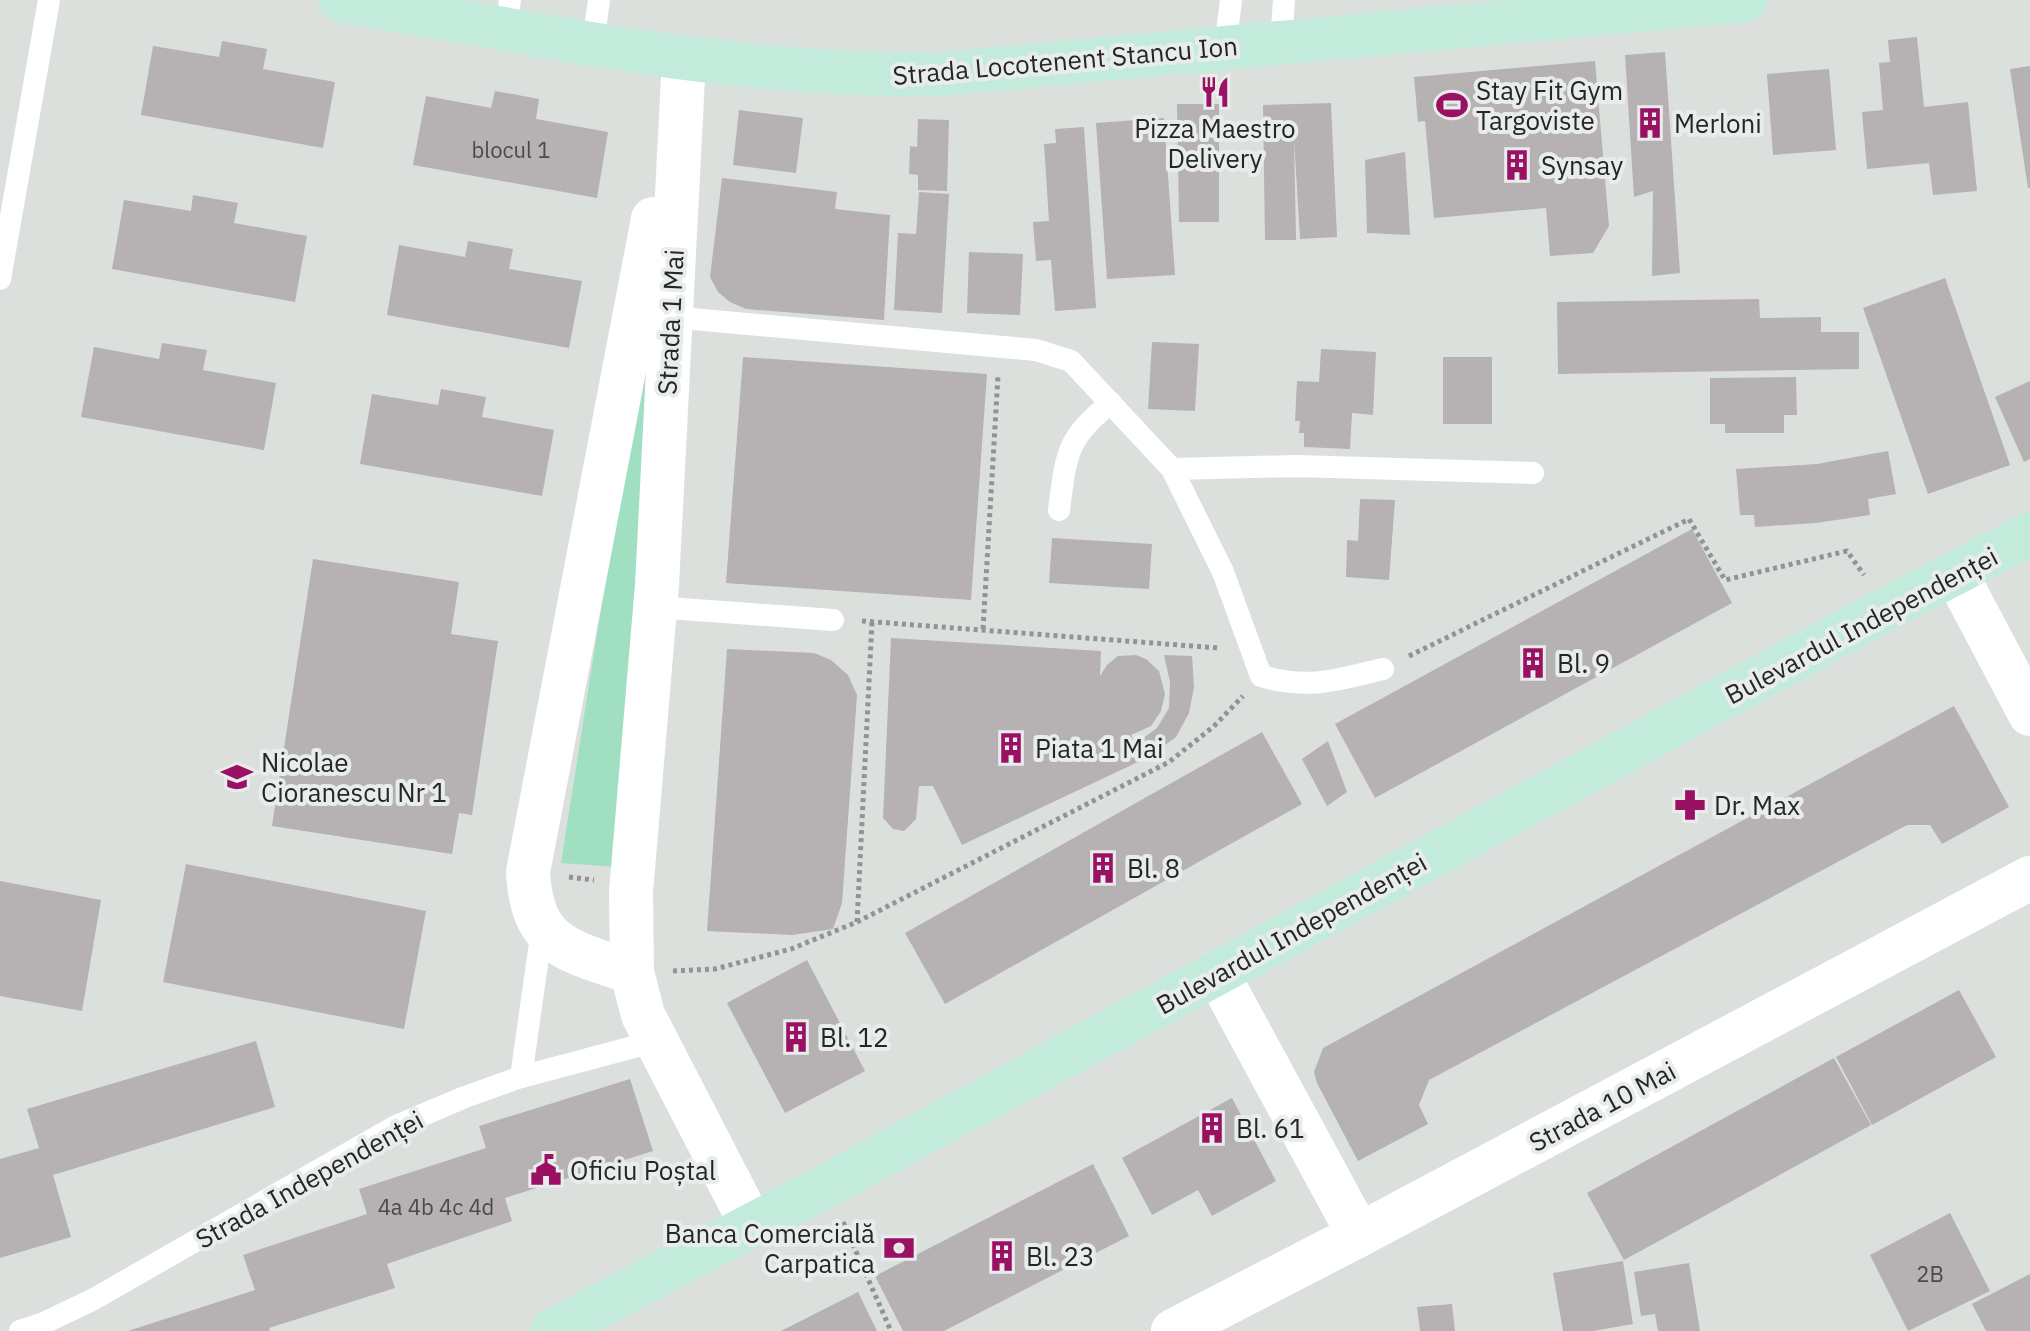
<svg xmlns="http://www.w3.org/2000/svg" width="2030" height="1331" viewBox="0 0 2030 1331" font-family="'IBM Plex Sans',sans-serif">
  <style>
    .green { fill: #a1dfc3 }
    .building { fill: #b6b1b3 }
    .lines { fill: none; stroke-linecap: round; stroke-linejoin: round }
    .path { stroke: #919492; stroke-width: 5; stroke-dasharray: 4 4; stroke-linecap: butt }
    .lane { stroke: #fff; stroke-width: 22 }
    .street { stroke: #fff; stroke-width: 44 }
    .secondary { stroke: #c2ebdc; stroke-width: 44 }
    .labels { text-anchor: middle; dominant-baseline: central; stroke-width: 8; stroke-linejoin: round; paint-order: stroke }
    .number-label { font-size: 22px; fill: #494a49 }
    .street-label { font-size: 26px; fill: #252726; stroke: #e8edeb }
    .poi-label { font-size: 26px; fill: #252726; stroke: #e8edeb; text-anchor: start }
  </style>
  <rect width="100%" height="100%" fill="#dbe0dd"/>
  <polygon class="green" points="643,341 657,343 618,867 561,863"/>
  <g class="building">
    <polygon points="1917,37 1924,107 1968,102 1977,191 1933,195 1929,163 1867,169 1862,112 1883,110 1879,63 1890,62 1888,40"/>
    <polygon points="222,41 267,49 263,69 335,82 323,148 141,115 153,46 219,57"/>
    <polygon points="1665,52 1680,273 1652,276 1653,191 1634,197 1625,55"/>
    <polygon points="1595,61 1609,226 1593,253 1550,256 1546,208 1434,218 1425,121 1418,122 1414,77"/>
    <polygon points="2030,66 2030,188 2028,188 2010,69"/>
    <polygon points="1829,69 1836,150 1773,155 1767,74"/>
    <polygon points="495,91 539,99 536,119 608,132 597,198 413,165 426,96 491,108"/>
    <polygon points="1331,103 1337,237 1300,239 1294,139 1296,240 1265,240 1263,105"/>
    <polygon points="1177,104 1219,104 1219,222 1179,222"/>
    <polygon points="739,110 803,118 796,173 733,165"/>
    <polygon points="1164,118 1175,275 1107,279 1096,123"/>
    <polygon points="918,119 949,120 947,191 918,190 918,175 909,174 910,146 917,147"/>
    <polygon points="1084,127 1096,308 1055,311 1051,260 1036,261 1033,222 1049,221 1044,144 1056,143 1055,129"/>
    <polygon points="1405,152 1410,235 1367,233 1365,160"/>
    <polygon points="722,178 837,192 835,209 890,215 884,320 746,309 730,302 718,292 710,277"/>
    <polygon points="919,192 949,194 942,313 894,310 898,233 916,234"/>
    <polygon points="193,195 238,203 234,223 307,236 295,302 112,269 124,200 191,211"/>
    <polygon points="468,241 513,249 509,269 582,281 569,348 387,315 399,245 465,257"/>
    <polygon points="969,252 1023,254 1020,315 967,313"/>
    <polygon points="1945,278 2010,465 1928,494 1863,308"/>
    <polygon points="1759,299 1760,318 1821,317 1821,332 1859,332 1859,369 1558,374 1557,302"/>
    <polygon points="1152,342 1199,344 1195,411 1148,409"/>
    <polygon points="162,343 207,350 203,370 276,383 264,450 81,417 94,347 159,359"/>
    <polygon points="1321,349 1376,352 1373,415 1352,413 1350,449 1304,447 1304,433 1299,433 1300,421 1295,421 1297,381 1319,382"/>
    <polygon points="743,357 987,374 971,600 726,583"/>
    <rect x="1443" y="357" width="49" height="67"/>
    <polygon points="1796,377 1797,415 1784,415 1784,433 1725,433 1725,424 1710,424 1710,378"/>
    <polygon points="2030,381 2030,459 2024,462 1995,397"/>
    <polygon points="441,389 486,397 482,417 554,430 542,496 360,464 372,394 438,405"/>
    <polygon points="1888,451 1896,494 1868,499 1870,515 1816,523 1755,527 1754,515 1740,515 1736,469 1817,464"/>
    <polygon points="1360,499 1395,500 1389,580 1346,577 1347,540 1358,541"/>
    <polygon points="1692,529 1732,603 1375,798 1335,724"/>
    <polygon points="1052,538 1152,544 1149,589 1049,583"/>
    <polygon points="313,559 459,582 451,634 498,641 472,815 459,813 452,854 272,826"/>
    <polygon points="891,638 1101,651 1100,676 1107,665 1118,656 1136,655 1146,659 1159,671 1165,694 1161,711 1151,726 1131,735 1140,761 962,845 933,786 919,786 916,819 904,831 893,829 883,818"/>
    <polygon points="727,649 814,653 831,660 848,675 857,695 842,903 833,929 792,935 707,931"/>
    <polygon points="1164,655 1192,656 1194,687 1189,713 1176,737 1152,755 1142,739 1157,728 1169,708 1170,682"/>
    <polygon points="1954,706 2009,807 1942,844 1930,825 1907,825 1429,1080 1419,1105 1428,1124 1358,1161 1317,1083 1314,1072 1323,1048"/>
    <polygon points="1262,732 1302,804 945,1004 905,933"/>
    <polygon points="1328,741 1347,792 1327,806 1302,759"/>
    <polygon points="186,864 426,911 404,1029 163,982"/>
    <polygon points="0,881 101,900 82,1011 0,996"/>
    <polygon points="807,960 865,1071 785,1113 727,1003"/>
    <polygon points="1959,990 1996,1057 1872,1125 1836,1057"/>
    <polygon points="256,1041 275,1107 53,1175 71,1237 0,1258 0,1159 39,1148 27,1109"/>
    <polygon points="1834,1058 1871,1125 1624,1260 1587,1193"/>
    <polygon points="630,1079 653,1151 505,1198 512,1221 387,1264 395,1288 269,1328 270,1331 128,1331 255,1290 243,1255 367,1214 359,1189 486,1148 479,1126"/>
    <polygon points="1232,1098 1276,1181 1212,1216 1198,1190 1152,1215 1122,1158"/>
    <polygon points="1093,1164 1129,1236 944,1331 903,1331 875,1276"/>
    <polygon points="1950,1213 1990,1291 1908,1331 1870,1255"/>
    <polygon points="1623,1261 1633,1324 1593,1331 1563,1331 1553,1273"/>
    <polygon points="1689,1263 1700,1331 1658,1331 1655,1314 1641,1316 1634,1272"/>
    <polygon points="2030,1274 2030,1331 1986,1331 1972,1304"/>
    <polygon points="858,1292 877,1331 781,1331"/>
    <polygon points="1452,1304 1455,1331 1420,1331 1417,1307"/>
  </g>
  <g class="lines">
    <g class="path">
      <polyline points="862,621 1219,648"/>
      <polyline points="983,629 998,376"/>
      <polyline points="1409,656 1689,519 1725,580 1847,551 1864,575"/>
      <polyline points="569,877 594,880"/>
      <polyline points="857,922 872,622"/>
      <polyline points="673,971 715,969 791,949 857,922 1169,762 1213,727 1243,696"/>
      <polyline points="843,1222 891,1331"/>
    </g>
    <g class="lane">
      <polyline points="506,28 510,0"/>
      <polyline points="593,43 599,0"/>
      <polyline points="1281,43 1284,0"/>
      <polyline points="1225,48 1231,0"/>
      <polyline points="0,279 49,0"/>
      <path d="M670,317L1036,350L1071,361L1172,469L1223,572L1261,676C1308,690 1337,680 1383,669"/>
      <polyline points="1172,469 1296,466 1533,473"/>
      <path d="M1059,510C1066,456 1066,437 1111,403"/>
      <polyline points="655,607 833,620"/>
      <polyline points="521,1077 542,929"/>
      <polyline points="20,1331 44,1323 94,1299 394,1127 465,1097 521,1077 656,1041"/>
    </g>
    <g class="street">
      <polyline points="684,58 657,585 631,892 632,972 643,1015 751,1224"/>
      <polyline points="1956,574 2030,714"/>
      <path d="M632,972C569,951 532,947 528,872L653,219"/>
      <polyline points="1217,973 1359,1235"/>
      <polyline points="1173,1331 1359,1235 2030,878"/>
    </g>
    <g class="secondary">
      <path d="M340,0C539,34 740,79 943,74L1746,0"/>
      <polyline points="552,1331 826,1186 1888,608 2030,534"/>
    </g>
  </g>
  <defs>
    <symbol id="restaurant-bare" viewBox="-9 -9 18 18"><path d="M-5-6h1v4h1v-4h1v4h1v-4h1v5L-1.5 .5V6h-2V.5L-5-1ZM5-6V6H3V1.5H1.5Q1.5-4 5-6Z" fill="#9a1164" stroke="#e8edeb" stroke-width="2.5" paint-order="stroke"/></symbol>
    <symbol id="stadium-bare" viewBox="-9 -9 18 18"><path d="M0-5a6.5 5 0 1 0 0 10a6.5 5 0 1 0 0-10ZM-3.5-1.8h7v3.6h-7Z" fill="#9a1164" stroke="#e8edeb" stroke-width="2.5" paint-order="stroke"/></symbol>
    <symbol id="building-bare" viewBox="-9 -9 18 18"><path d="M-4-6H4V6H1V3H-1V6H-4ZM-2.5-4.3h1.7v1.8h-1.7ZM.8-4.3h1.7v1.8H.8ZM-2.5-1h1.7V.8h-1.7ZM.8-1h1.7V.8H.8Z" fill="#9a1164" stroke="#e8edeb" stroke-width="2.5" paint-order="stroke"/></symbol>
    <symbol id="school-bare" viewBox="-9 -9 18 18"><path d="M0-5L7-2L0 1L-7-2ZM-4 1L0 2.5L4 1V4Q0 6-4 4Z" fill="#9a1164" stroke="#e8edeb" stroke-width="2.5" paint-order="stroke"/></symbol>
    <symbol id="pharmacy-bare" viewBox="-9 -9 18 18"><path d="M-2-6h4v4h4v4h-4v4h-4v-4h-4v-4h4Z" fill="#9a1164" stroke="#e8edeb" stroke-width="2.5" paint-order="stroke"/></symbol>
    <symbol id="civic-bare" viewBox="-9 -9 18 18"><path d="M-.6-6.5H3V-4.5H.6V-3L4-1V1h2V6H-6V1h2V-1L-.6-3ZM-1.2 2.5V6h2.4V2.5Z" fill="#9a1164" stroke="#e8edeb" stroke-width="2.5" paint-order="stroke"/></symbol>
    <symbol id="bank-bare" viewBox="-9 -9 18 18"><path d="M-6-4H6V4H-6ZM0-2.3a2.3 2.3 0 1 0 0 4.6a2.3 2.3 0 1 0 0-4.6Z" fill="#9a1164" stroke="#e8edeb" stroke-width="2.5" paint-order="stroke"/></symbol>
  </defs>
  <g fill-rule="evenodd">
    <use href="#restaurant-bare" x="1193" y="70" width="44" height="44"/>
    <use href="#stadium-bare" x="1430" y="83" width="44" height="44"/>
    <use href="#building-bare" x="1628" y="101" width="44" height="44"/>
    <use href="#building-bare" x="1495" y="143" width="44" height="44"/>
    <use href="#building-bare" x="1511" y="641" width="44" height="44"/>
    <use href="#building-bare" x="989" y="726" width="44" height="44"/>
    <use href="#school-bare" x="215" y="755" width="44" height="44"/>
    <use href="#pharmacy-bare" x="1668" y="783" width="44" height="44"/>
    <use href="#building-bare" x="1081" y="846" width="44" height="44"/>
    <use href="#building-bare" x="774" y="1015" width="44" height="44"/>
    <use href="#building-bare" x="1190" y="1106" width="44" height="44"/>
    <use href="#civic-bare" x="524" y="1148" width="44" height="44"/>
    <use href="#bank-bare" x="877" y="1226" width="44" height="44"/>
    <use href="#building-bare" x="980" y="1234" width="44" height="44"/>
  </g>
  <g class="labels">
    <g class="number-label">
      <text x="511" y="149">blocul 1</text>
      <text x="436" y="1206">4a 4b 4c 4d</text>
      <text x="1930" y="1273">2B</text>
    </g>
    <g class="street-label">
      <text transform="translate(1065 60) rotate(-5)">Strada Locotenent Stancu Ion</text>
      <text transform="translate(670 322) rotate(-87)">Strada 1 Mai</text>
      <text transform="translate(1861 625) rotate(-28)">Bulevardul Independenței</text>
      <text transform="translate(1291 933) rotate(-29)">Bulevardul Independenței</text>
      <text transform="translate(1602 1106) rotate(-28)">Strada 10 Mai</text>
      <text transform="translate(309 1179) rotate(-29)">Strada Independenței</text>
    </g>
    <g class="poi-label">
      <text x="1476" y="90">Stay Fit Gym<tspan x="1476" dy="30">Targoviste</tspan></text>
      <text x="1674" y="123">Merloni</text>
      <text x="1215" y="128" text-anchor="middle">Pizza Maestro<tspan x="1215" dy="30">Delivery</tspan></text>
      <text x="1541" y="165">Synsay</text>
      <text x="1557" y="663">Bl. 9</text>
      <text x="1035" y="748">Piata 1 Mai</text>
      <text x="261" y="762">Nicolae<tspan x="261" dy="30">Cioranescu Nr 1</tspan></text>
      <text x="1714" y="805">Dr. Max</text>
      <text x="1127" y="868">Bl. 8</text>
      <text x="820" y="1037">Bl. 12</text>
      <text x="1236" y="1128">Bl. 61</text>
      <text x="570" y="1170">Oficiu Poștal</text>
      <text x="875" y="1233" text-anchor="end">Banca Comercială<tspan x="875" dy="30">Carpatica</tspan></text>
      <text x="1026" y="1256">Bl. 23</text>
    </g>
  </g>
</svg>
